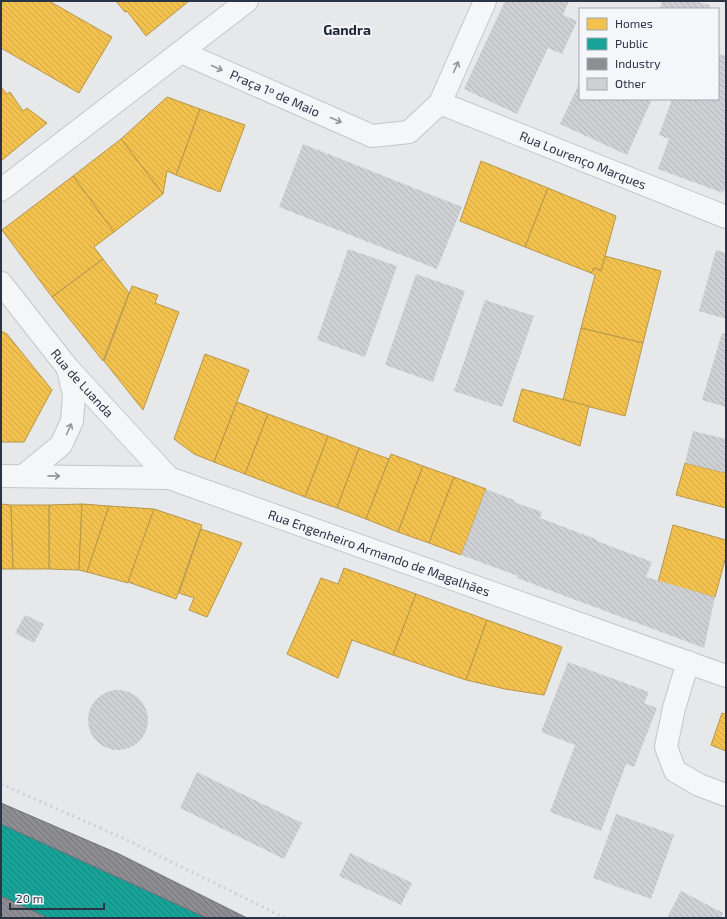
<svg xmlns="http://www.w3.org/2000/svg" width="727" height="919" viewBox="0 0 727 919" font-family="'Exo 2',sans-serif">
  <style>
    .homes { fill: url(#homes-back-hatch); stroke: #b6974b }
    .public { fill: url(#public-back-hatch); stroke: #1d827f }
    .industry { fill: url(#industry-back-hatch); stroke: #70727b }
    .building { fill: url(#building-back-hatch) }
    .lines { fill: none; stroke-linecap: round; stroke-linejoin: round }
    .minor-casing { stroke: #c4c6c8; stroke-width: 24 }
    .minor { stroke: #f5f6f7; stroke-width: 22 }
    .rail { stroke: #cecfd2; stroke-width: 3; stroke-dasharray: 2 4; stroke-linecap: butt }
    .oneway { stroke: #90959e }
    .labels { text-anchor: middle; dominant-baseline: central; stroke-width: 4; stroke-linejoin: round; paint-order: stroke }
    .street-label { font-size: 13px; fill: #2b3445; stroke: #f4f6f9 }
    .neighbourhood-label { font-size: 14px; font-weight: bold; fill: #1d2536; stroke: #f4f6f9 }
  </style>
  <defs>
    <pattern id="homes-back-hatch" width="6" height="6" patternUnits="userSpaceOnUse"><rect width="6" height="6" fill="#f2c14e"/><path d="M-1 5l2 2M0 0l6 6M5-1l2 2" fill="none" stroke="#d0a645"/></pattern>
    <pattern id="public-back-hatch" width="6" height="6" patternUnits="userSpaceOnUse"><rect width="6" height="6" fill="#17a398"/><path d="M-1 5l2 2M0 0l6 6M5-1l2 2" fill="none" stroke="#15867e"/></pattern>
    <pattern id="industry-back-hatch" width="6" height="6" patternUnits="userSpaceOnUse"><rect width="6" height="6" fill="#8d8d92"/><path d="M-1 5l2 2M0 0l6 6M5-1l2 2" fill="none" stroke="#737479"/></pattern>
    <pattern id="building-back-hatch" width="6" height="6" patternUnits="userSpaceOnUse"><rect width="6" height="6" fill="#ced0d3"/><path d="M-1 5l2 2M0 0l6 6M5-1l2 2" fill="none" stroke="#b1b3b6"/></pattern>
  </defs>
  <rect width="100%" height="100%" fill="#e6e8ea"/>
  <g class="homes">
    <polygon points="1,1 49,1 112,37 79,93 1,48"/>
    <polygon points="116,1 189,1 146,36 127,11 125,12"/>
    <polygon points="1,87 7,94 10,92 23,111 27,108 47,123 1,161"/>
    <polygon points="167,97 200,109 176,175 167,171 163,194 121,139"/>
    <polygon points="200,109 245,125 220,192 176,175"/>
    <polygon points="121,139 163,194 114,232 73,176"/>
    <polygon points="481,161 548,188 525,247 460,221"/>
    <polygon points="73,176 114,232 94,247 103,259 52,297 2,230"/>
    <polygon points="548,188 616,216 601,271 594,268 591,273 525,247"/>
    <polygon points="605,256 661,271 643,343 581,328 595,275 591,273 594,268 601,271"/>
    <polygon points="103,259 129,293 103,361 52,297"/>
    <polygon points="132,286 158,295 155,303 179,312 143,410 104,361"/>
    <polygon points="581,328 643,343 625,416 563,400"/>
    <polygon points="1,331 7,334 52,390 24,442 1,442"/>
    <polygon points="205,354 249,370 214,462 194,454 174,439"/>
    <polygon points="522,389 589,406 580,446 513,421"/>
    <polygon points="237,402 268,414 245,474 214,462"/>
    <polygon points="268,414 328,436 305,497 245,474"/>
    <polygon points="328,436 359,448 337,508 305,497"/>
    <polygon points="359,448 389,459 366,519 337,508"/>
    <polygon points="391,454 423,466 398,532 366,519"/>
    <polygon points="685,463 726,473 726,508 676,495"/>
    <polygon points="423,466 454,477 429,543 398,532"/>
    <polygon points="454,477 486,489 461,555 429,543"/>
    <polygon points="1,504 11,505 13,569 1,569"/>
    <polygon points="82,504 79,570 49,569 49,505"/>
    <polygon points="82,504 109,506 87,572 79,570 79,568"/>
    <polygon points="11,505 49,505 49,569 13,569"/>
    <polygon points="109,506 154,509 128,583 87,572"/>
    <polygon points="154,509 202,525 176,599 128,582"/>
    <polygon points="673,525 726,540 726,556 715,597 658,582"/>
    <polygon points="201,529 242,543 207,617 189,610 194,598 179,593"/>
    <polygon points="344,568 416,594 393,655 352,640 338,678 287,654 321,578 338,584"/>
    <polygon points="416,594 487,620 466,680 393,655"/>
    <polygon points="487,620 562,647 544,695 505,689 466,680"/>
    <polygon points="722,713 726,714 726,751 711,745"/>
  </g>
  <polygon class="public" points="1,824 207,918 48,918 1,896"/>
  <g class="industry">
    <polygon points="1,803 119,854 247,918 207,918 1,824"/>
    <polygon points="1,896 48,918 1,918"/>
  </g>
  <g class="building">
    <polygon points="505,1 569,1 563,15 577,21 562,54 548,48 517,114 464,89"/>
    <polygon points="662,1 694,1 710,5 709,9 660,9"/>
    <polygon points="718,54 726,56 726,186 723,193 658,169 669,139 659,135 672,99 718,99"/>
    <polygon points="580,82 580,99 652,99 627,155 560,124"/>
    <polygon points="303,144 462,207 437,269 279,207"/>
    <polygon points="348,249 397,266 365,357 317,340"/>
    <polygon points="716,250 726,253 726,319 699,311"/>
    <polygon points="416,274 465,291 433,382 385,365"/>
    <polygon points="485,300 534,316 502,407 454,391"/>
    <polygon points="722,333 726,334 726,407 702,400"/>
    <polygon points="693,431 726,439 726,473 685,463"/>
    <polygon points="486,489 514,500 514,502 542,512 540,518 598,540 597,541 652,562 646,577 715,597 704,648 517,578 518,576 461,555"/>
    <polygon points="25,615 44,624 34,643 15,633"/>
    <polygon points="568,662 649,692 644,703 657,708 634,767 626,764 601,831 550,812 575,745 541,732"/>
    <circle cx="118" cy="720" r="30"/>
    <polygon points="197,772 302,823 284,859 180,808"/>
    <polygon points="616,814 674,835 651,899 593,878"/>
    <polygon points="350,853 412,883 401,905 339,876"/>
    <polygon points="681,891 723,913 721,918 667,918"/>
  </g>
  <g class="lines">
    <defs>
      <g id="minor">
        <polyline points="181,52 372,136 409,132 440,103 485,1"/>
        <path id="s1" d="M440,103L726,217"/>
        <polyline points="1,190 247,1"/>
        <path id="s2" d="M1,283L67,367L169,478"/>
        <path id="s3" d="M1,476L169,478L726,676"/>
        <polyline points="23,476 61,445 72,421 74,395 68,369"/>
        <polyline points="688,662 674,708 666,747 675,771 699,785 726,795"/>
      </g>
    </defs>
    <use href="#minor" class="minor-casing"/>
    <use href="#minor" class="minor"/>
    <polyline class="rail" points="1,784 127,840 285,918"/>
  </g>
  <defs><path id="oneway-shaft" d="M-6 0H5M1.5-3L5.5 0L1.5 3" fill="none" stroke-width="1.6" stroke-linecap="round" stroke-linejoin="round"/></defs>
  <g class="oneway">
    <use href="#oneway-shaft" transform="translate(456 67) rotate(-66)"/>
    <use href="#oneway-shaft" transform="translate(217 68) rotate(24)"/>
    <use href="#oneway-shaft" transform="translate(336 120) rotate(24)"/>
    <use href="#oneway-shaft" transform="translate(69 429) rotate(-66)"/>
    <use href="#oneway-shaft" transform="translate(54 476) rotate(1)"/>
  </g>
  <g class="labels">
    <g class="street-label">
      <text transform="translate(275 93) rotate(24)">Praça 1º de Maio</text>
      <text stroke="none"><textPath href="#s1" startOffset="154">Rua Lourenço Marques</textPath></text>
      <text stroke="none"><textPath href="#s2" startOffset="129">Rua de Luanda</textPath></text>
      <text stroke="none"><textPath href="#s3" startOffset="391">Rua Engenheiro Armando de Magalhães</textPath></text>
    </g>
    <g class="neighbourhood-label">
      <text x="347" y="29">Gandra</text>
    </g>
  </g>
  <rect width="727" height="919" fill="none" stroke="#2b3445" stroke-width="4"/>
  <rect x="579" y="8" width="140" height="92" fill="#f4f6f9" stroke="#a4a8b1"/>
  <rect x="587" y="18" width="20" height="12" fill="#f2c14e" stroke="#a4a8b1"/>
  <text x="615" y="28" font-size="12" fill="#2b3445">Homes</text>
  <rect x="587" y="38" width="20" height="12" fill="#17a398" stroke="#a4a8b1"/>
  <text x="615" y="48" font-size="12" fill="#2b3445">Public</text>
  <rect x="587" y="58" width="20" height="12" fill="#8d8d92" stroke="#a4a8b1"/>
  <text x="615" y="68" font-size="12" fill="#2b3445">Industry</text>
  <rect x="587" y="78" width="20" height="12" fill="#ced0d3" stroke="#a4a8b1"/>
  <text x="615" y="88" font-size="12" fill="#2b3445">Other</text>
  <path d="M10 903v6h94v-6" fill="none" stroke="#2b3445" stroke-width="2"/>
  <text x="16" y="903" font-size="12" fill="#2b3445" stroke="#f4f6f9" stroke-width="3" paint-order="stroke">20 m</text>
</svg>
